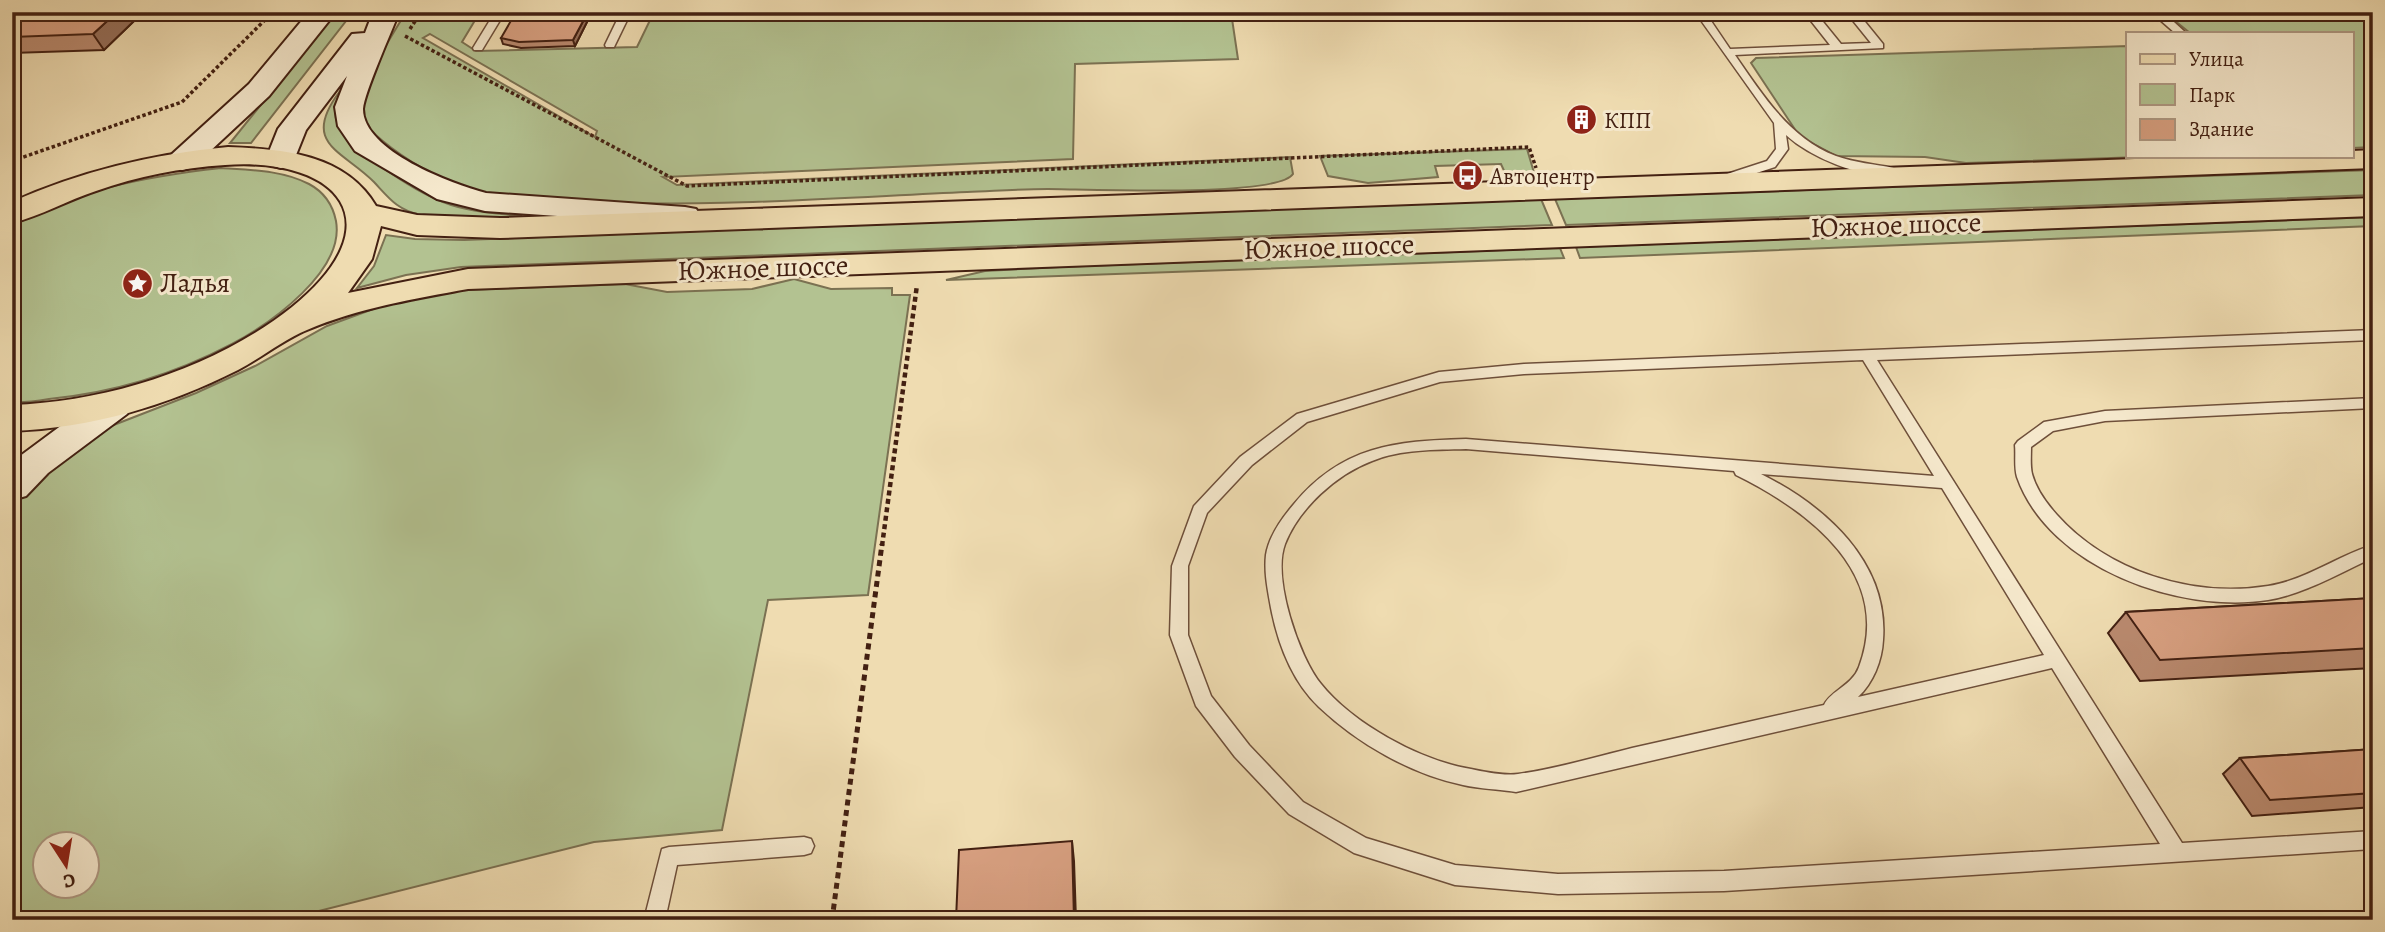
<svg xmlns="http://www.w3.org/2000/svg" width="2385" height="932" viewBox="0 0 2385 932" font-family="Alegreya,serif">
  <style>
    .green { fill: #b3c291; stroke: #7b7152; stroke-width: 2; fill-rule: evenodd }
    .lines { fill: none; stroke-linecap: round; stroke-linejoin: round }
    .lane-casing { stroke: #6e4f3a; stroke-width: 3 }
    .secondary-casing { stroke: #432012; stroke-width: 4 }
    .primary-casing { stroke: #432012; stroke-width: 4 }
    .path-far2 { stroke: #432012; stroke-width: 3.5; stroke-dasharray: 3.5 2.5; stroke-linecap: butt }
    .path-far1 { stroke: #432012; stroke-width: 4.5; stroke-dasharray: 5 3.5; stroke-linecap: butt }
    .path { stroke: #432012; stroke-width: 5; stroke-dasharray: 6 4.5; stroke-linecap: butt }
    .lane { fill: #f5e8cc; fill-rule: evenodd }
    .secondary { fill: #f5e8cc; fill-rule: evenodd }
    .primary { fill: #efdcb1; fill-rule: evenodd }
    .wall { fill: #b9896e; stroke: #432012; stroke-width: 2 }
    .shaded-wall { fill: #966f5a; stroke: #432012; stroke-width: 2 }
    .building { fill: #d79f80; stroke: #432012; stroke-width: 2 }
    .labels { text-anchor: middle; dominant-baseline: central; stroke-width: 6; stroke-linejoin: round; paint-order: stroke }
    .far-poi-label { font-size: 23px; fill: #432012; stroke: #f5e8cc; text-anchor: start }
    .street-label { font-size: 28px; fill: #432012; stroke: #f5e8cc }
    .poi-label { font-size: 28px; fill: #432012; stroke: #f5e8cc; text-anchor: start }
  </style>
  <rect width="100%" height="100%" fill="#efdcb1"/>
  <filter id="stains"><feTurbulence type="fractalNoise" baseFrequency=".00286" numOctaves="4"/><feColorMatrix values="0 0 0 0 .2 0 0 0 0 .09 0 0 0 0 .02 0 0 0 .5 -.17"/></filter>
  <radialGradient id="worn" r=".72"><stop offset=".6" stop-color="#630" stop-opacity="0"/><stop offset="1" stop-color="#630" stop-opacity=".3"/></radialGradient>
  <g class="green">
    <polygon points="336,12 353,12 251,143 230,143"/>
    <path d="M406,12H480L462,42L476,51L637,47L654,12H1231L1238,59L1075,64L1073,159L663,177L677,185L1290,157L1293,174C1277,198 1084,189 1048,189C1021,189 994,191 967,192C832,198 696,209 561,200C534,198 501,201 475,194C451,188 367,140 362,115C357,87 392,36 406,12ZM430,34L597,131L595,137L423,38Z"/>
    <polygon points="2164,12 2373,12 2373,147 2352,148 2352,33 2190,33"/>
    <polygon points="2128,46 2128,156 2169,156 1966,163 1925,157 1836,156 1800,137 1751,63 1756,58"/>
    <path d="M340,91C337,102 333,111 337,122C349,150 415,191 443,202C468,212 496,213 522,216C489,218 453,221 421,215C397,210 389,198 374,182C342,150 300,144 340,91Z"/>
    <polygon points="1527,149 1535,176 1506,175 1501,164 1435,166 1438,177 1368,183 1328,176 1320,156"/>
    <path d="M221,168C250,170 282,170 309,184C324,192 333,206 336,221C345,271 271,323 232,344C175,374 113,393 49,399C37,401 24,403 12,402V227C74,189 150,176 221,168Z"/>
    <polygon points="2373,170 2373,195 1566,225 1555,199"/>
    <polygon points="1541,199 1552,225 461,267 406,275 357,288 374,266 386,235 415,239 464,240"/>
    <polygon points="2373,217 2373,226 1580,258 1576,247"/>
    <polygon points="1560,248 1564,258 946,280 985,271 1059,267"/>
    <path d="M794,279L831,289L892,288V295H910L868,595L768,600L722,830L594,842L283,920H12V498L106,428L196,393L255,366L327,326L403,298L440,291L625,284L667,292L752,289ZM46,844H88V886H46Z"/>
  </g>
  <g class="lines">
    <defs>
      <g id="lane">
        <polygon points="495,12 505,12 482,50 474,50 473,48"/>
        <polygon points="621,12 631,12 614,47 606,47 605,45"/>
        <path d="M1695,12H1705L1730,49L1830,45L1804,12H1815L1841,44L1871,43L1846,12H1857L1883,44V48L1735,55C1762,94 1789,138 1836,156C1855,163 1875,164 1894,168V174C1861,179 1810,157 1786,135L1788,149L1775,167L1732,181H1724V175L1767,161L1776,149L1774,123Z"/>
        <polygon points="2151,12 2163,12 2186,33 2175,33"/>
        <path d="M2373,330V340L1877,360L2182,843L2373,831V849L1724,891L1558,894L1455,885L1354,853L1289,814L1235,757L1196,706L1170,635L1172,566L1194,506L1240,457L1297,414L1439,372L1524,364ZM1863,360L1934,476L1466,439C1395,441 1342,446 1294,504C1282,518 1269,536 1266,555C1264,573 1268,591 1271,608C1278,644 1292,681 1319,707C1358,744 1411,774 1463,785C1480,789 1498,789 1516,792L2052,668L2160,844L1724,871L1558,874L1455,865L1366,838L1303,802L1249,745L1211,696L1188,635V566L1207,513L1252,465L1307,422L1440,382L1524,374ZM1466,449L1734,471L1736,475C1809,511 1894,574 1859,667C1852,686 1831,690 1824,705C1760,719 1696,734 1632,748C1595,757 1556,769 1518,774C1504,776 1485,772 1471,769C1421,761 1353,724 1321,684C1299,657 1272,578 1285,544C1299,508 1337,474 1372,461C1401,449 1435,450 1466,449ZM1761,474L1942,488L2044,655L1858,697C1873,683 1882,661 1883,640C1889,562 1825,506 1761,474Z"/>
        <path d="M2373,398V408L2105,421L2053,431L2031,447C2031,456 2030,465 2032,474C2036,489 2047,504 2057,515C2108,572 2193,598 2268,586C2306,580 2337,556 2373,545V558C2339,573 2305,594 2268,600C2180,614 2049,568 2017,477C2014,467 2016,455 2015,445L2018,441L2044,422L2105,411Z"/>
        <polygon points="804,837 811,839 814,846 811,853 804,855 677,865 665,920 644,920 662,849 669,847"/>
      </g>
      <g id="secondary">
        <polygon points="309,12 336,12 269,96 193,167 182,170 171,167 167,161 171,155 249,84"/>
        <path d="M373,12H399C392,31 364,93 363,109C363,151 452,184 486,193L685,207L696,209L701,216L696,223L685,225L485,211L437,199L355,151L338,126L335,107L347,76L306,130L292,165L281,168L270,165L266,159L278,129L352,34L365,33Z"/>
        <polygon points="114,392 127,396 132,405 127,414 48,473 26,496 12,500 12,462 101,396"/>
      </g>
      <path id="primary" d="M228,147C283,149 345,154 376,206L417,215L500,218L2217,156H2352V151L2373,150V168L500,238L417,235L381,226L372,259L348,293L468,269L2373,198V216L468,289C414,299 358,308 307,330C283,340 261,358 238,370C167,406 92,428 12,431V405C108,402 217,367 292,307C396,223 339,157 225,165C181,168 138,176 96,191C68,200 41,216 12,223V202C81,171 153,154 228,147Z"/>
    </defs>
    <use href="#lane" class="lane-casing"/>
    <use href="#secondary" class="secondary-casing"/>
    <use href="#primary" class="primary-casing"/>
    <g class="path-far2">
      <polyline points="410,29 421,12"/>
      <polyline points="405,36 687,186 1529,147 1536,168"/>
      <polyline points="12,161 182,102 273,12"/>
    </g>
    <polyline class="path-far1" points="882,546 917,285"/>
    <polyline class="path" points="832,920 882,544"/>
    <use href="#lane" class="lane"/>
    <use href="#secondary" class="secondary"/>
    <use href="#primary" class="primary"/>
  </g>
  <g class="wall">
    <polygon points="12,12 130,12 135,20 104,50 12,53"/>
    <polygon points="592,12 575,46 521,48 503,44 501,38"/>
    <polygon points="2373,598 2373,668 2140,681 2108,633 2126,612"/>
    <polygon points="2373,749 2373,807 2252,816 2223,774 2240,758"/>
  </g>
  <g class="shaded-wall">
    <polygon points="117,12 130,12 135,20 104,50 93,34"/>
    <polygon points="588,12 592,12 575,46 573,40"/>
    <polygon points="1072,841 1074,861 1076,920 1074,920"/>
  </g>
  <g class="building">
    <polygon points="12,12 117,12 93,34 12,37"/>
    <polygon points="516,12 588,12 573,40 519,42 501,38"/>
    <polygon points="2373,598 2373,648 2160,660 2126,612"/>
    <polygon points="2373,749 2373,793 2270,800 2240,758"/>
    <polygon points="1072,841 1074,920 956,920 959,850"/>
  </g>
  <defs>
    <symbol id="building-disc" viewBox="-11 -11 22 22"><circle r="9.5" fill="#8f2418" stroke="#f5e8cc"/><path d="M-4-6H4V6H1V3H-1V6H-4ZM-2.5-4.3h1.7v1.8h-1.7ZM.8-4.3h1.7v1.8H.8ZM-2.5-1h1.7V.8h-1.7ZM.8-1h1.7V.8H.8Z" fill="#fff"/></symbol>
    <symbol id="bus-disc" viewBox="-11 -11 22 22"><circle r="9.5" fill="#8f2418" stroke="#f5e8cc"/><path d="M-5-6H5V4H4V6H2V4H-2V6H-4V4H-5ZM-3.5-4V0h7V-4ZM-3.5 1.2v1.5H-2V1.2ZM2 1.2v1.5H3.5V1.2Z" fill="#fff"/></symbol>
    <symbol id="sight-disc" viewBox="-11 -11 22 22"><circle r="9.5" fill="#8f2418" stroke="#f5e8cc"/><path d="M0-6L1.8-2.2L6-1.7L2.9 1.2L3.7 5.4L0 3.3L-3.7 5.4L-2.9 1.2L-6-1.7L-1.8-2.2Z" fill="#fff"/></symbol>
  </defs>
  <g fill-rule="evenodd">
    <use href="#building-disc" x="1564" y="102" width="35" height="35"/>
    <use href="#bus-disc" x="1450" y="158" width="35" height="35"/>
    <use href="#sight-disc" x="120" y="266" width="35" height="35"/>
  </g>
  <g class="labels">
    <g class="far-poi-label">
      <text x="1604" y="120">КПП</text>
      <text x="1490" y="176">Автоцентр</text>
    </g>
    <g class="street-label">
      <text transform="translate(1896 225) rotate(-2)">Южное шоссе</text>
      <text transform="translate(1329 247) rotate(-2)">Южное шоссе</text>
      <text transform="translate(763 268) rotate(-2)">Южное шоссе</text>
    </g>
    <g class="poi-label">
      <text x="160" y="283">Ладья</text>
    </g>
  </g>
  <rect width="2385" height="932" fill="none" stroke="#efdcb1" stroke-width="42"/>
  <rect x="14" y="14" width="2357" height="904" fill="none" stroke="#432012" stroke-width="3.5"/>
  <rect x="21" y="21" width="2343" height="890" fill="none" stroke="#432012" stroke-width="2"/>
  <rect x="2126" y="32" width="228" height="126" fill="#f5e8cc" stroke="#ae9882" stroke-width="2"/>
  <rect x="2140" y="54" width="35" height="10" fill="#efdcb1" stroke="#ae9882" stroke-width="2"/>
  <text x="2189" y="66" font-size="21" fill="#432012">Улица</text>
  <rect x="2140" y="84" width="35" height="21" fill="#b3c291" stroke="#ae9882" stroke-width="2"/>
  <text x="2189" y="102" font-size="21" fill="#432012">Парк</text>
  <rect x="2140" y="119" width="35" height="21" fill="#d79f80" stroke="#ae9882" stroke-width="2"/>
  <text x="2189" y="136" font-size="21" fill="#432012">Здание</text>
  <g transform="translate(66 865) rotate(168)"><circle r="33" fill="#f5e8cc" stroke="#ae9882" stroke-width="2"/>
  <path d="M0-5L12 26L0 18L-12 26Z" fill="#8f2418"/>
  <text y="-10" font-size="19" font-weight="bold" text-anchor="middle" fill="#432012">С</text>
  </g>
  <rect width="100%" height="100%" filter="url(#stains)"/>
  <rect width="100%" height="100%" fill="url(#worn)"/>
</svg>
